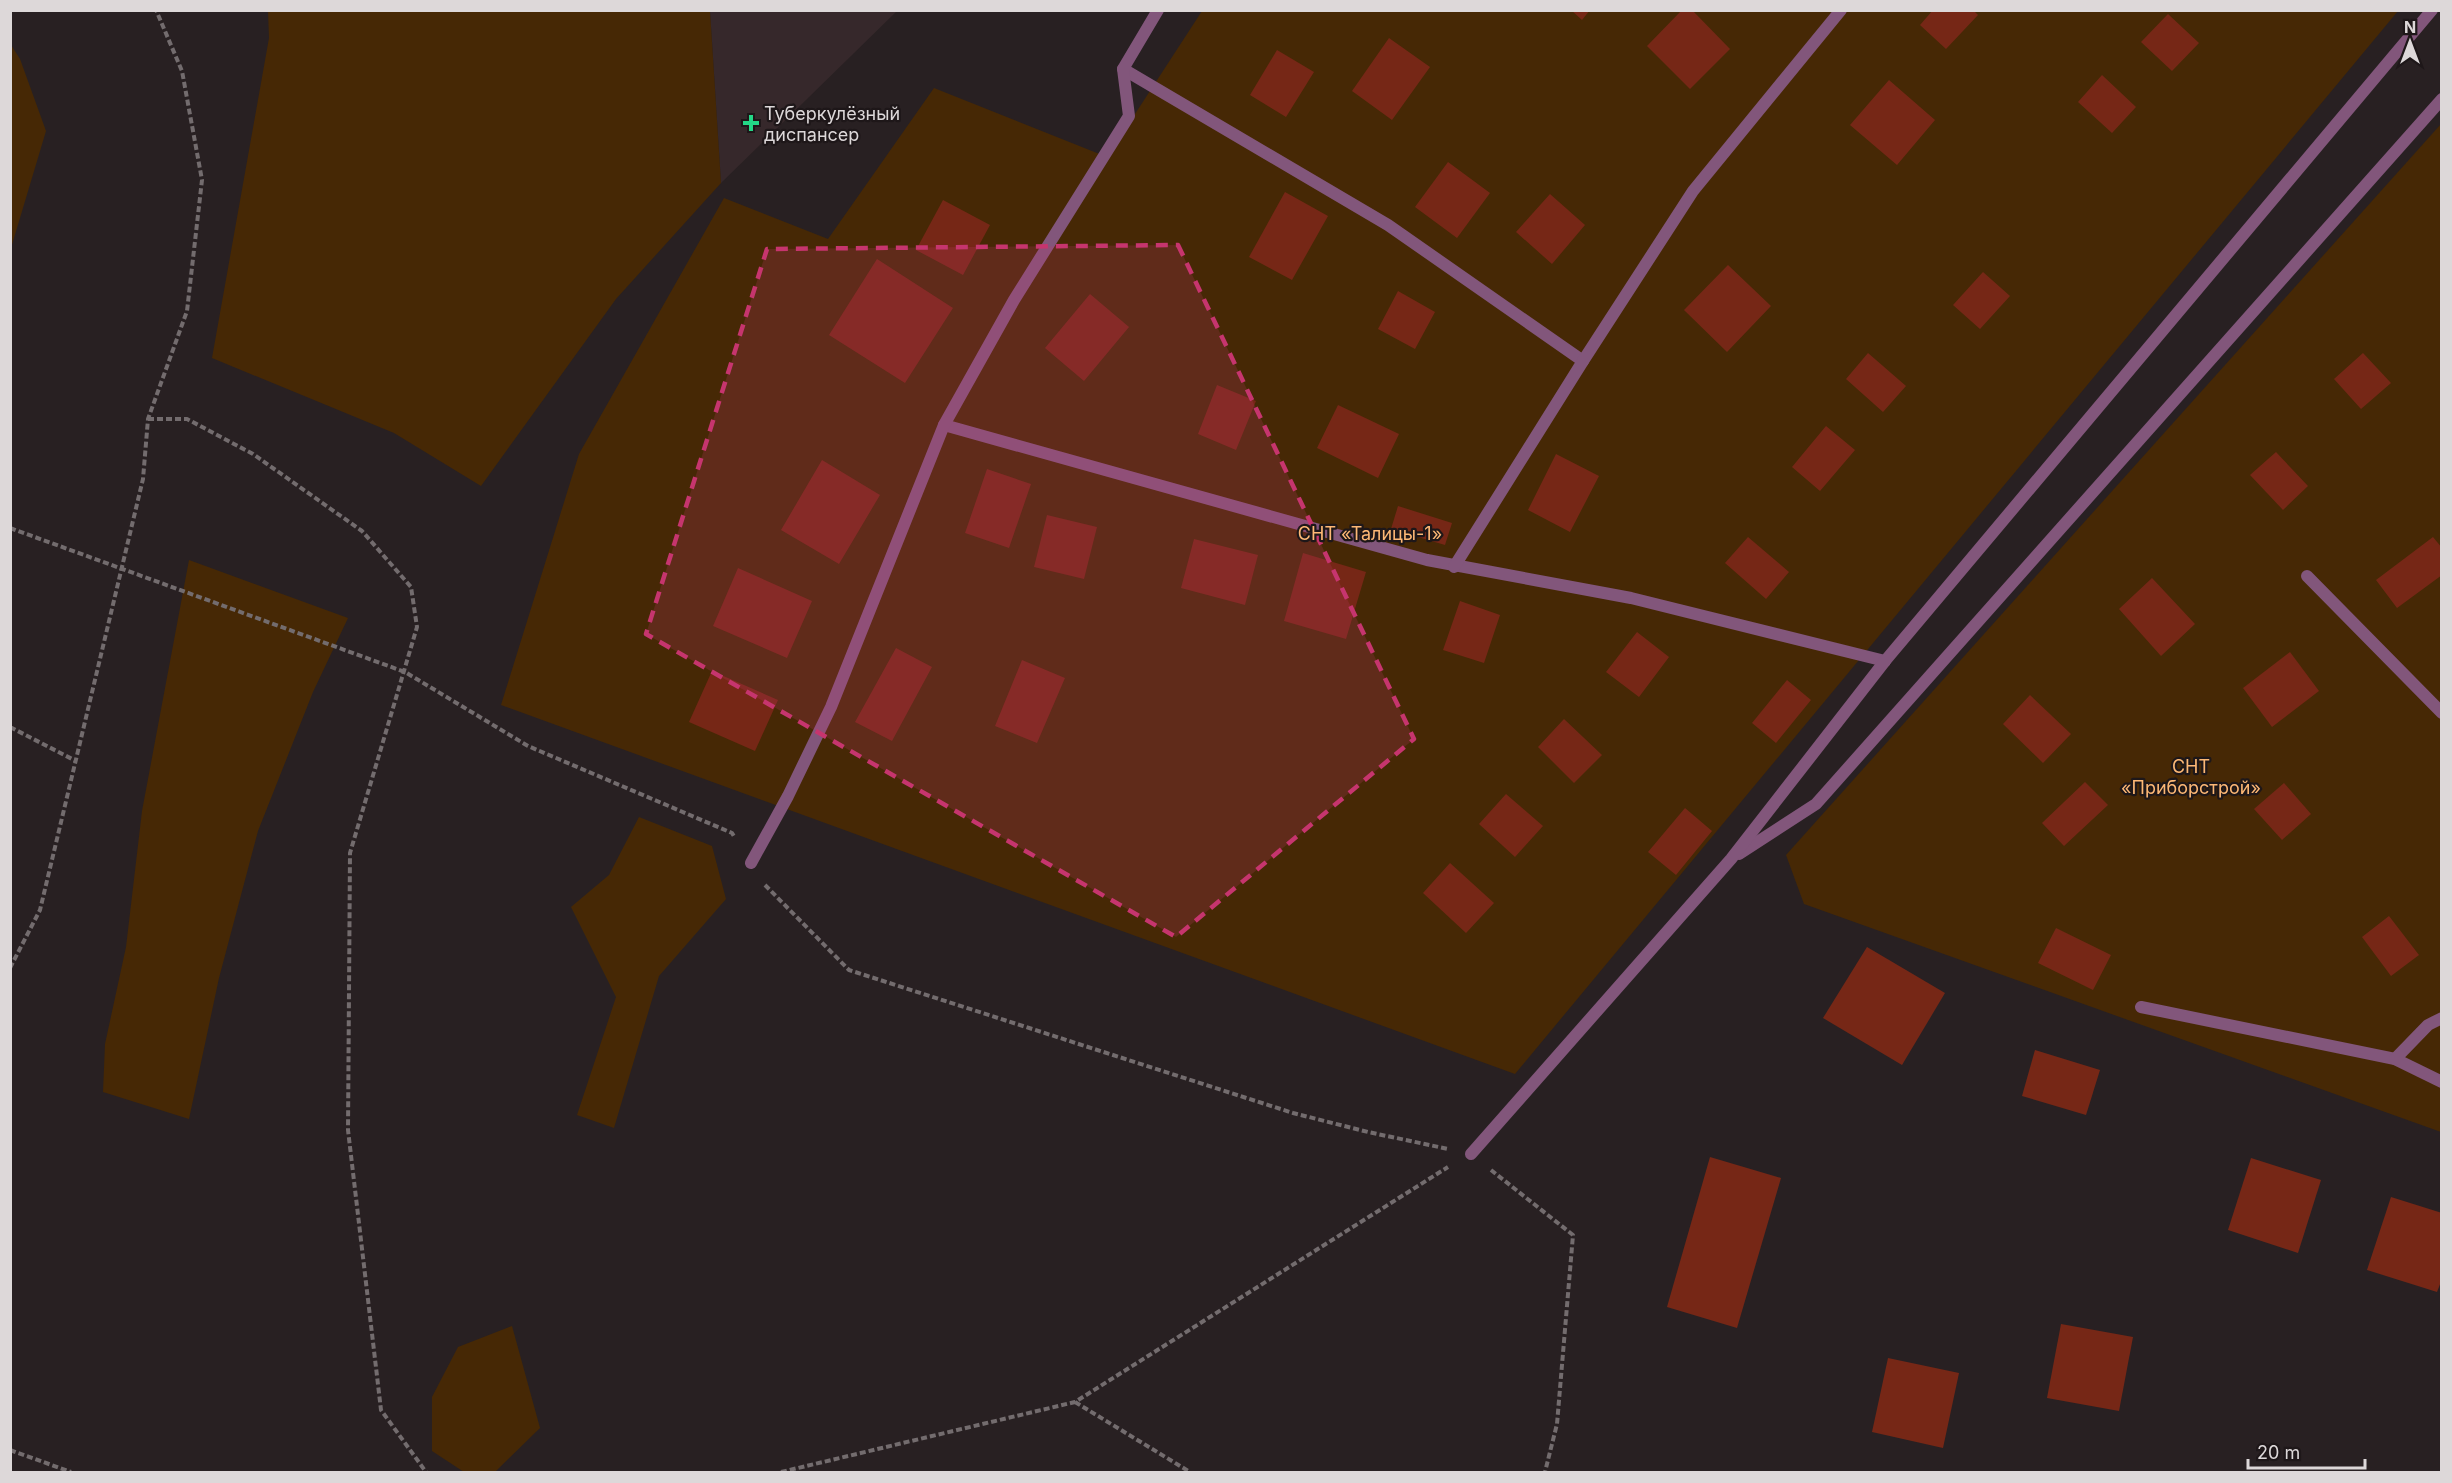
<svg xmlns="http://www.w3.org/2000/svg" width="2452" height="1483" viewBox="0 0 2452 1483" font-family="Inter,sans-serif">
  <style>
    .built { fill: #36282b }
    .green { fill: #462805 }
    .building { fill: #762716 }
    .lines { fill: none; stroke-linecap: round; stroke-linejoin: round }
    .path { stroke: #736c6e; stroke-width: 4; stroke-dasharray: 6 3; stroke-linecap: butt }
    .service { stroke: #82567b; stroke-width: 12 }
    .marked { fill: #c6356e; fill-opacity: 0.2; stroke: #c6356e; stroke-width: 4.5; stroke-dasharray: 12 8; stroke-linejoin: round }
    .poi-dot { fill: #23d886; stroke: #1e1719; stroke-width: 2 }
    .labels { text-anchor: middle; dominant-baseline: central; stroke-width: 4.5; stroke-linejoin: round; paint-order: stroke }
    .poi-label { font-size: 18px; fill: #ddd8d9; stroke: #1e1719; text-anchor: start }
    .park-label { font-size: 18px; fill: #fdb875; stroke: #1e1719 }
  </style>
  <rect width="100%" height="100%" fill="#282022"/>
  <polygon class="built" points="710,11 897,11 721,183"/>
  <g class="green">
    <polygon points="268,11 710,11 721,183 616,299 481,486 394,433 212,358 269,38"/>
    <polygon points="1202,11 2398,11 1515,1074 501,705 579,454 724,198 828,239 934,88 1107,157"/>
    <polygon points="11,45 20,59 46,131 11,248"/>
    <polygon points="2441,124 2441,1132 1804,904 1786,855"/>
    <polygon points="189,560 348,618 313,692 258,831 219,978 189,1119 103,1092 105,1044 126,947 142,811"/>
    <polygon points="639,817 712,846 726,899 659,976 614,1128 577,1115 616,997 571,907 609,875"/>
    <polygon points="512,1326 540,1428 495,1472 464,1472 432,1451 432,1397 458,1347"/>
  </g>
  <g class="building">
    <polygon points="1571,10 1590,10 1582,20"/>
    <polygon points="1682,10 1692,10 1730,49 1690,89 1647,46"/>
    <polygon points="1933,10 1973,10 1978,15 1946,49 1920,25"/>
    <polygon points="2168,14 2199,43 2172,71 2141,42"/>
    <polygon points="1389,38 1430,67 1392,120 1352,91"/>
    <polygon points="1277,50 1314,72 1286,117 1250,95"/>
    <polygon points="2102,75 2136,107 2112,133 2078,102"/>
    <polygon points="1889,80 1935,120 1897,165 1850,125"/>
    <polygon points="1448,162 1490,193 1457,238 1415,207"/>
    <polygon points="1285,192 1328,216 1292,280 1249,257"/>
    <polygon points="1550,194 1585,225 1552,264 1516,232"/>
    <polygon points="943,200 990,225 963,275 916,250"/>
    <polygon points="877,259 953,308 905,383 829,335"/>
    <polygon points="1728,265 1771,306 1727,352 1684,310"/>
    <polygon points="1983,272 2010,296 1980,329 1953,305"/>
    <polygon points="1398,291 1435,312 1415,349 1378,329"/>
    <polygon points="1090,294 1129,327 1084,381 1045,348"/>
    <polygon points="1868,353 1906,386 1883,412 1846,379"/>
    <polygon points="2363,353 2391,383 2361,409 2334,379"/>
    <polygon points="1217,385 1256,401 1236,450 1198,434"/>
    <polygon points="1338,405 1399,434 1378,478 1317,448"/>
    <polygon points="1826,426 1855,450 1820,491 1792,467"/>
    <polygon points="2276,452 2308,486 2283,510 2250,475"/>
    <polygon points="1556,454 1599,476 1570,532 1528,510"/>
    <polygon points="822,460 880,495 839,564 781,530"/>
    <polygon points="987,469 1031,484 1009,548 965,533"/>
    <polygon points="1398,506 1452,523 1445,545 1391,529"/>
    <polygon points="1047,515 1097,527 1084,579 1034,567"/>
    <polygon points="1748,537 1789,572 1766,599 1725,563"/>
    <polygon points="2433,537 2442,548 2442,575 2397,608 2376,580"/>
    <polygon points="1194,539 1258,555 1245,605 1181,588"/>
    <polygon points="1303,553 1366,572 1346,639 1284,621"/>
    <polygon points="738,568 812,601 787,658 713,626"/>
    <polygon points="2152,578 2195,624 2161,656 2119,609"/>
    <polygon points="1460,601 1500,615 1484,663 1443,650"/>
    <polygon points="1637,632 1669,657 1639,697 1606,672"/>
    <polygon points="896,648 932,667 892,741 855,722"/>
    <polygon points="2290,652 2319,691 2272,727 2243,688"/>
    <polygon points="1022,660 1065,678 1037,743 995,726"/>
    <polygon points="712,671 778,700 755,751 689,722"/>
    <polygon points="1787,680 1811,700 1776,743 1752,723"/>
    <polygon points="2030,695 2071,734 2043,763 2003,724"/>
    <polygon points="1564,719 1602,755 1574,783 1538,747"/>
    <polygon points="2085,782 2108,805 2064,846 2042,823"/>
    <polygon points="2284,783 2311,814 2282,840 2254,809"/>
    <polygon points="1506,794 1543,826 1515,857 1479,824"/>
    <polygon points="1685,808 1712,831 1676,875 1648,852"/>
    <polygon points="1450,863 1494,903 1466,933 1423,893"/>
    <polygon points="2389,916 2419,955 2391,976 2362,937"/>
    <polygon points="2056,928 2111,955 2093,990 2038,963"/>
    <polygon points="1867,947 1945,993 1902,1065 1823,1018"/>
    <polygon points="2035,1050 2100,1070 2086,1115 2022,1096"/>
    <polygon points="1710,1157 1781,1178 1737,1328 1667,1307"/>
    <polygon points="2251,1158 2321,1180 2298,1253 2228,1230"/>
    <polygon points="2391,1197 2442,1213 2442,1279 2437,1292 2367,1270"/>
    <polygon points="2061,1324 2133,1337 2119,1411 2047,1398"/>
    <polygon points="1888,1358 1959,1373 1943,1448 1872,1432"/>
  </g>
  <g class="lines">
    <g class="path">
      <polyline points="148,419 187,419 253,454 362,531 411,587 417,627 350,853 348,1130 381,1410 426,1472"/>
      <polyline points="10,528 405,672 528,746 732,833 735,838"/>
      <polyline points="10,727 76,761"/>
      <polyline points="765,885 849,970 1293,1113 1368,1132 1448,1149"/>
      <polyline points="10,968 40,910 143,479 148,419 187,311 202,180 182,71 156,10"/>
      <polyline points="1491,1170 1573,1235 1557,1424 1545,1472"/>
      <polyline points="1075,1402 1190,1472"/>
      <polyline points="10,1450 71,1472"/>
      <polyline points="781,1472 1075,1402 1448,1167"/>
    </g>
    <g class="service">
      <polyline points="1123,69 1388,225 1583,361"/>
      <polyline points="944,425 1427,560 1631,598 1885,661"/>
      <polyline points="1454,567 1583,361 1693,191 1841,10"/>
      <polyline points="2307,576 2442,713"/>
      <polyline points="1739,854 1816,804 2442,99"/>
      <polyline points="751,863 788,796 831,707 944,425 1014,300 1129,116 1123,69 1158,10"/>
      <polyline points="2141,1007 2395,1059 2442,1082"/>
      <polyline points="2395,1059 2428,1025 2442,1018"/>
      <polyline points="1471,1154 1731,859 1885,661 2432,10"/>
    </g>
  </g>
  <path class="marked" d="M1178,245L1414,739L1176,937L646,634L767,249Z"/>
  <path class="poi-dot" d="M748 114h6v6h6v6h-6v6h-6v-6h-6v-6h6z"/>
  <g class="labels">
    <g class="poi-label">
      <text x="764" y="113">Туберкулёзный<tspan x="764" dy="21">диспансер</tspan></text>
    </g>
    <g class="park-label">
      <text x="1370" y="533">СНТ «Талицы-1»</text>
      <text x="2191" y="766">СНТ<tspan x="2191" dy="21">«Приборстрой»</tspan></text>
    </g>
  </g>
  <rect width="2452" height="1483" fill="none" stroke="#ddd8d9" stroke-width="24"/>
  <g transform="translate(2410 42)" stroke="#1e1719" stroke-width="4.5" paint-order="stroke">
  <path d="M0-4.5L10 22L0 15L-10 22Z" fill="#ddd8d9"/>
  <text y="-9" font-size="16" font-weight="bold" text-anchor="middle" fill="#ddd8d9">N</text>
  </g>
  <path d="M2248 1459v9h117v-9" fill="none" stroke="#ddd8d9" stroke-width="3"/>
  <text x="2257" y="1459" font-size="18" fill="#ddd8d9" stroke="#1e1719" stroke-width="4.5" paint-order="stroke">20 m</text>
</svg>
